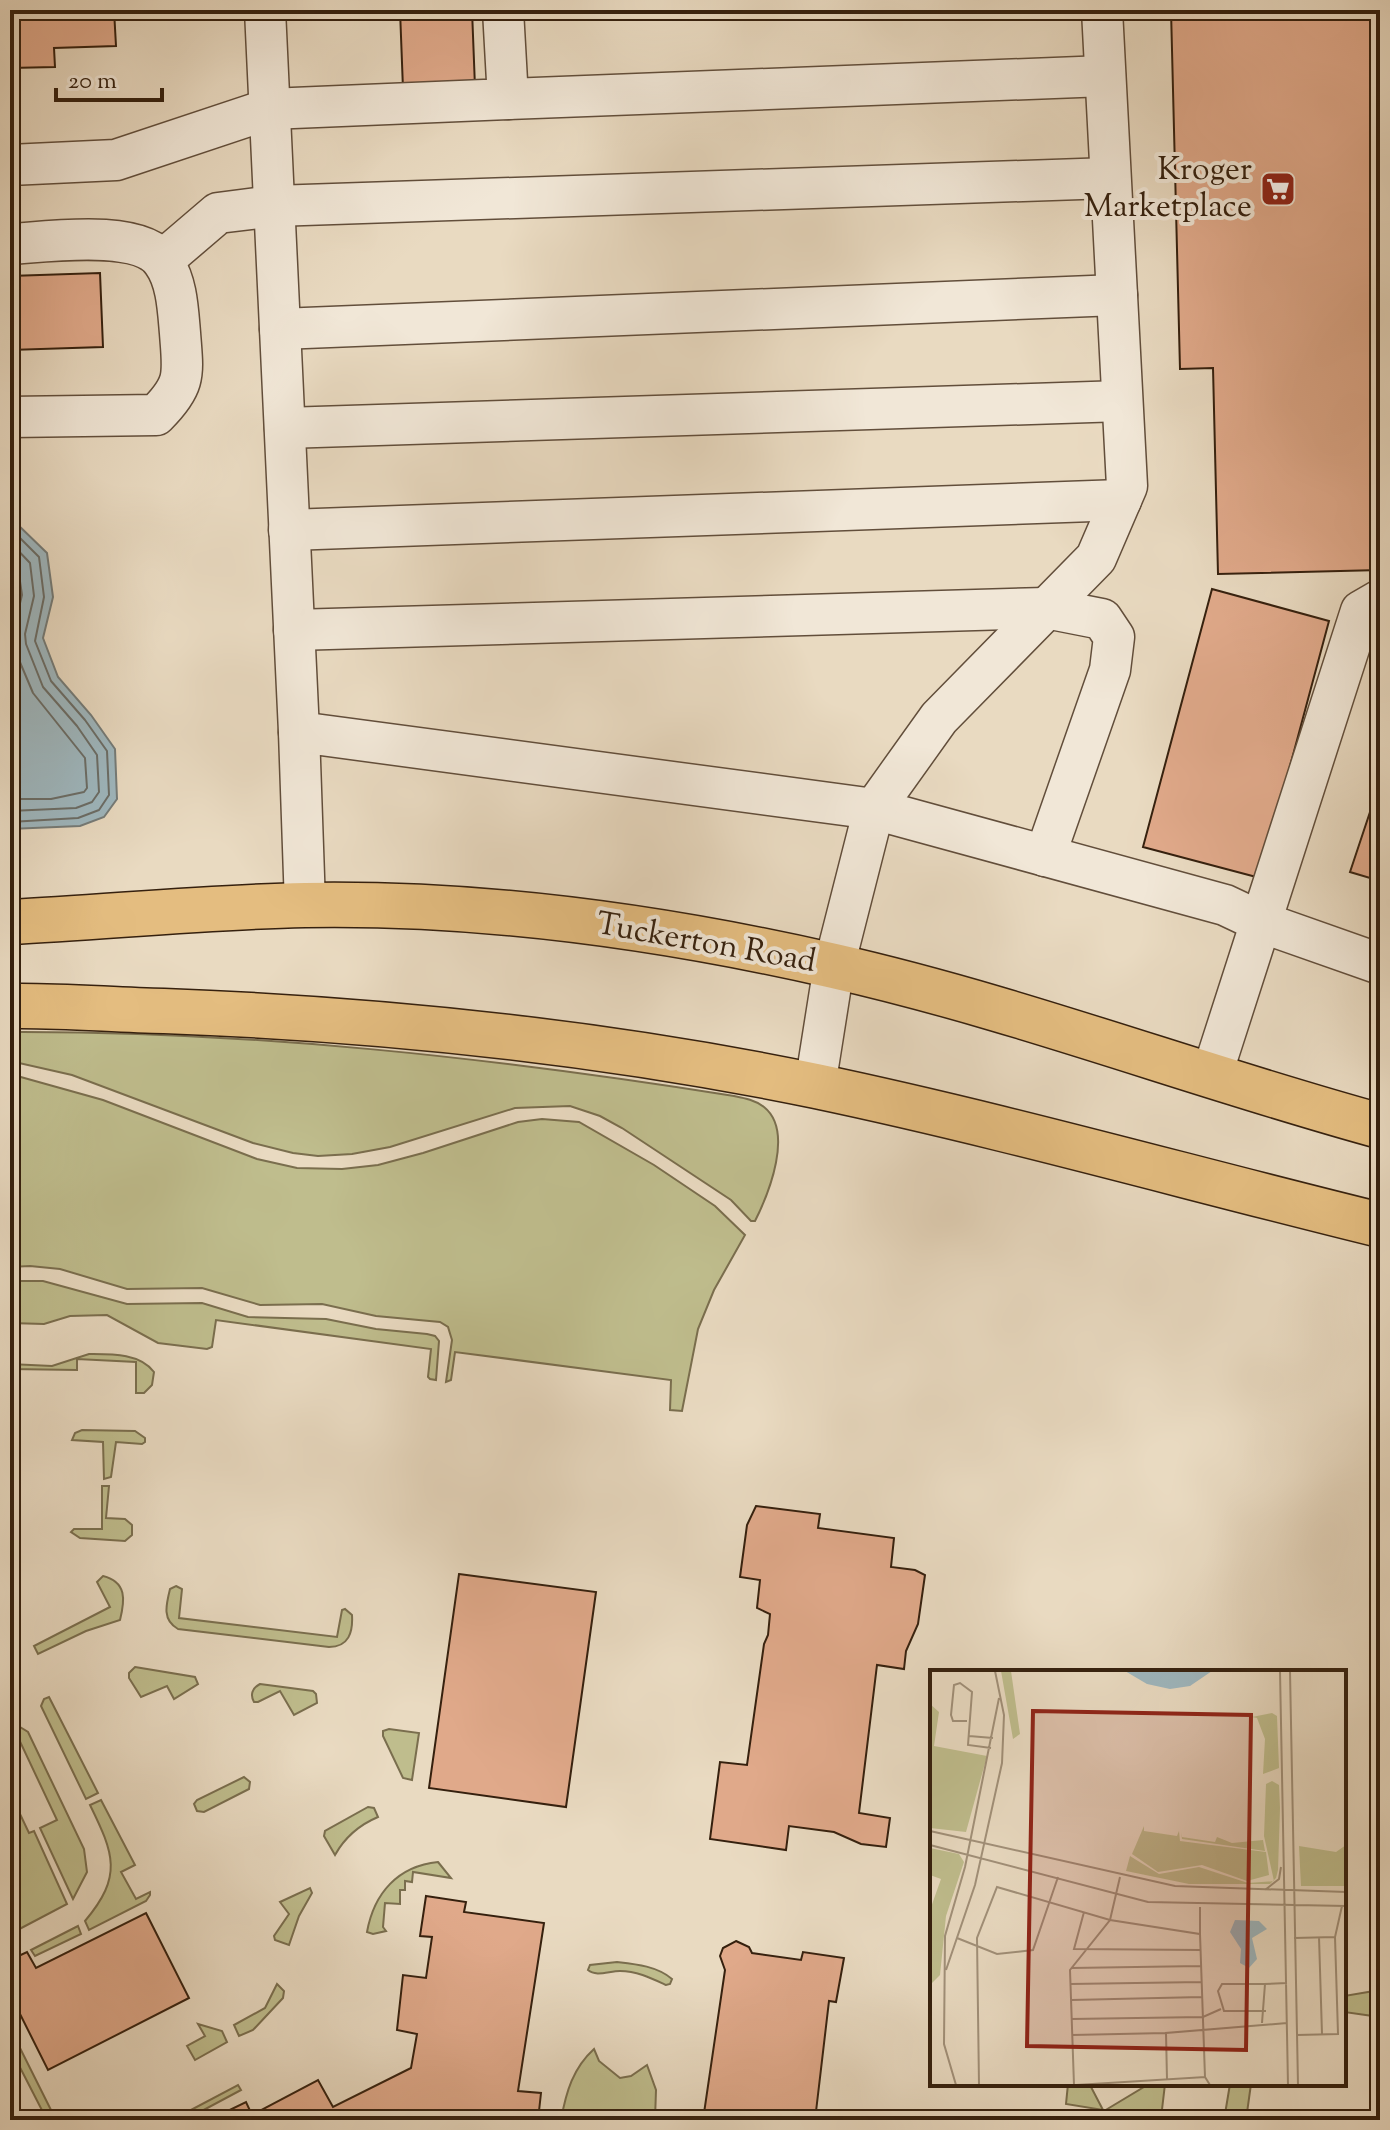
<svg xmlns="http://www.w3.org/2000/svg" width="1390" height="2130" viewBox="0 0 1390 2130" font-family="'Sorts Mill Goudy',serif">
  <style>
    .green { fill: #bfbd8d; stroke: #7a6e4e; stroke-width: 2 }
    .water { fill: #9eb7bf; stroke: #747b78; stroke-width: 2 }
    .lines { fill: none; stroke-linecap: round; stroke-linejoin: round }
    .shore { stroke: #6a6c66; stroke-width: 2 }
    .building { fill: #e0a98a; stroke: #35200e; stroke-width: 2 }
    .minor-casing { stroke: #624e3b; stroke-width: 43 }
    .major-casing { stroke: #35200e; stroke-width: 47 }
    .minor { stroke: #f1e7d7; stroke-width: 40 }
    .major { stroke: #e4bd80; stroke-width: 44 }
    .labels { text-anchor: middle; dominant-baseline: central; stroke-width: 8; stroke-linejoin: round; paint-order: stroke }
    .poi-label { font-size: 32px; fill: #35200e; stroke: #f1e7d7; text-anchor: end }
    .street-label { font-size: 32px; fill: #35200e; stroke: #f1e7d7 }
    .inset-road { fill: none; stroke: #a19079; stroke-width: 2 }
    .view { fill: #8f2418; fill-opacity: 0.15; stroke: #8f2418; stroke-width: 4 }
    .inset-edge { fill: none; stroke: #35200e; stroke-width: 4 }
  </style>
  <rect width="100%" height="100%" fill="#e9dac1"/>
  <filter id="stains"><feTurbulence type="fractalNoise" baseFrequency=".0025" numOctaves="4"/><feColorMatrix values="0 0 0 0 .2 0 0 0 0 .09 0 0 0 0 .02 0 0 0 .5 -.17"/></filter>
  <radialGradient id="worn" r=".72"><stop offset=".6" stop-color="#630" stop-opacity="0"/><stop offset="1" stop-color="#630" stop-opacity=".3"/></radialGradient>
  <g class="green">
    <path d="M10,1032C253,1031 494,1058 734,1096C744,1098 755,1100 764,1107C794,1131 769,1193 755,1221H751L731,1200L622,1128L600,1116L570,1106L515,1108L390,1147L352,1154L318,1156L293,1153L253,1143L72,1075L10,1061Z"/>
    <polygon points="10,1074 103,1100 257,1159 297,1168 342,1169 378,1165 423,1153 518,1122 542,1119 579,1122 654,1165 715,1206 745,1235 714,1290 698,1329 682,1411 670,1410 671,1380 455,1352 451,1380 446,1382 452,1340 448,1327 440,1322 376,1316 322,1304 260,1305 202,1288 127,1289 60,1269 30,1266 10,1267"/>
    <polygon points="10,1281 43,1281 127,1304 202,1303 248,1317 326,1319 376,1329 427,1334 435,1336 439,1341 436,1380 430,1379 428,1377 431,1349 216,1320 212,1347 207,1349 158,1343 107,1315 70,1316 44,1324 10,1323"/>
    <path d="M89,1354C111,1354 140,1353 154,1372L152,1385L144,1393H136V1362L77,1359V1370L10,1369V1364L52,1366Z"/>
    <polygon points="82,1430 135,1431 145,1438 145,1442 142,1444 116,1442 111,1477 104,1479 103,1442 72,1440 75,1433"/>
    <polygon points="102,1486 109,1486 106,1518 125,1519 132,1525 132,1535 125,1541 80,1538 71,1532 74,1529 102,1529"/>
    <path d="M103,1576C127,1582 125,1600 120,1620L86,1631L38,1654L34,1646L110,1607L97,1582Z"/>
    <path d="M176,1586L182,1589L179,1618L337,1637L342,1610L345,1609L352,1615C353,1632 349,1647 329,1647L178,1629C162,1620 166,1605 170,1589Z"/>
    <polygon points="135,1667 195,1677 198,1684 174,1699 167,1686 141,1697 129,1678 129,1673"/>
    <path d="M260,1684L313,1691L316,1694L317,1703L294,1715L280,1691L258,1702H254C250,1695 252,1688 260,1684Z"/>
    <polygon points="49,1697 98,1793 86,1799 41,1706 44,1699"/>
    <polygon points="20,1727 28,1732 84,1849 87,1872 73,1899 40,1828 57,1820 15,1731 16,1727"/>
    <polygon points="389,1729 419,1733 412,1780 403,1778 383,1736 383,1731"/>
    <polygon points="244,1777 250,1782 249,1789 204,1812 197,1811 194,1804 197,1800"/>
    <polygon points="10,1793 29,1833 34,1831 67,1904 10,1934"/>
    <path d="M101,1800L135,1865L121,1872L136,1899L150,1892V1895L146,1901L89,1930L85,1921C123,1876 114,1854 90,1805Z"/>
    <path d="M368,1807L374,1808L378,1817C359,1825 345,1837 335,1855L324,1836L325,1831Z"/>
    <path d="M438,1862L451,1878L413,1872L412,1882L405,1881V1890H400V1904L385,1903L383,1927L386,1931L373,1934L367,1932C374,1893 398,1866 438,1862Z"/>
    <polygon points="310,1888 312,1893 299,1916 289,1945 275,1940 274,1936 289,1914 280,1902"/>
    <polygon points="78,1926 81,1934 35,1956 31,1950"/>
    <path d="M617,1962C635,1964 657,1966 672,1979L670,1984L666,1985C651,1978 637,1971 620,1971C609,1971 596,1977 588,1970L590,1965Z"/>
    <polygon points="277,1984 284,1991 283,1998 253,2030 239,2036 234,2025 265,2008"/>
    <polygon points="1380,1990 1380,2017 1344,2012 1344,1996"/>
    <polygon points="198,2024 222,2031 227,2042 195,2060 187,2046 205,2036"/>
    <polygon points="10,2028 56,2120 47,2120 10,2048"/>
    <path d="M594,2049L599,2061L620,2078L631,2076L647,2065L656,2090L655,2120H561C566,2092 573,2068 594,2049Z"/>
    <polygon points="1068,2084 1094,2084 1091,2087 1103,2110 1066,2104"/>
    <polygon points="1149,2084 1165,2084 1161,2118 1104,2111"/>
    <polygon points="1230,2084 1251,2084 1246,2120 1224,2120"/>
    <polygon points="238,2085 241,2090 185,2120 172,2120"/>
  </g>
  <polygon class="water" points="10,520 13,520 47,553 53,597 43,638 58,677 91,715 115,749 117,799 104,817 80,826 10,829"/>
  <g class="lines">
    <g class="shore">
      <polyline points="10,528 39,557 44,597 35,641 51,681 85,720 107,751 109,795 99,810 78,818 10,822"/>
      <polyline points="10,542 30,563 34,596 25,634 26,644 43,687 77,726 97,755 99,792 92,802 76,808 10,811"/>
      <polyline points="10,559 18,568 22,595 13,632 14,648 33,693 85,758 87,788 84,792 51,799 10,799"/>
    </g>
  </g>
  <g class="building">
    <polygon points="10,10 114,10 116,46 54,48 55,67 10,68"/>
    <polygon points="400,10 472,10 475,87 403,89"/>
    <polygon points="1171,10 1380,10 1380,570 1218,574 1213,368 1180,369"/>
    <polygon points="100,273 103,347 10,350 10,276"/>
    <polygon points="1212,589 1329,621 1260,878 1143,847"/>
    <polygon points="1380,782 1380,881 1350,872"/>
    <polygon points="756,1506 820,1514 818,1528 894,1538 891,1567 915,1570 925,1575 918,1624 906,1651 904,1669 877,1665 859,1813 890,1818 886,1847 861,1844 834,1832 789,1826 786,1850 710,1839 720,1762 747,1765 764,1644 768,1635 770,1614 757,1608 760,1580 740,1577 747,1525"/>
    <polygon points="459,1574 596,1592 566,1807 429,1788"/>
    <polygon points="426,1896 466,1902 464,1912 544,1923 518,2091 541,2093 538,2120 209,2120 246,2102 252,2115 318,2080 333,2107 411,2068 417,2034 397,2030 403,1975 426,1978 432,1937 420,1936"/>
    <polygon points="146,1913 189,1998 48,2070 10,1994 10,1960 27,1952 36,1968"/>
    <polygon points="736,1941 749,1947 752,1953 801,1960 803,1952 844,1958 836,2002 829,2001 815,2120 703,2120 725,1970 720,1956 723,1948"/>
  </g>
  <g class="lines">
    <defs>
      <g id="minor">
        <polyline points="265,10 299,732"/>
        <polyline points="508,99 1105,76"/>
        <polyline points="10,165 116,160 269,109 508,99 503,10"/>
        <path d="M10,244C46,242 141,228 163,262C177,281 178,310 180,333C183,374 187,384 156,415L10,417"/>
        <polyline points="163,260 218,213 274,206 1110,178"/>
        <polyline points="280,329 1117,295"/>
        <polyline points="285,428 1122,401"/>
        <polyline points="289,530 1121,500"/>
        <polyline points="294,630 1046,608 1102,619 1114,637 1110,670 1045,856"/>
        <polyline points="305,905 299,732 874,809 1225,905 1261,922 1380,964"/>
        <polyline points="1212,1074 1361,611 1380,600"/>
        <polyline points="815,1086 834,966 874,809 939,718 1096,558 1127,486 1102,10"/>
      </g>
      <g id="major">
        <path d="M10,922C108,917 207,907 305,905C480,902 663,927 834,966C1019,1008 1197,1076 1380,1126"/>
        <path d="M10,1006C61,1005 113,1010 164,1011C381,1019 603,1042 816,1086C1006,1126 1192,1179 1380,1225"/>
      </g>
    </defs>
    <use href="#minor" class="minor-casing"/>
    <use href="#major" class="major-casing"/>
    <use href="#minor" class="minor"/>
    <use href="#major" class="major"/>
  </g>
  <defs>
    <symbol id="supermarket-square" viewBox="-11 -11 22 22"><rect x="-9" y="-9" width="18" height="18" rx="4" fill="#8f2418" stroke="#f1e7d7"/><path d="M-6-5.5h2.5l.6 2H6L4.5 2H-2.5L-4.4-4H-6ZM-1.5 3.2a1.3 1.3 0 1 0 .1 0ZM3 3.2a1.3 1.3 0 1 0 .1 0Z" fill="#fff"/></symbol>
  </defs>
  <g fill-rule="evenodd">
    <use href="#supermarket-square" x="1258" y="169" width="40" height="40"/>
  </g>
  <g class="labels">
    <g class="poi-label">
      <text x="1252" y="171">Kroger<tspan x="1252" dy="37">Marketplace</tspan></text>
    </g>
    <g class="street-label">
      <text transform="translate(706 944) rotate(10)">Tuckerton Road</text>
    </g>
  </g>
  <g transform="translate(930 1670)">
    <rect width="416" height="416" fill="#e9dac1"/>
    <path d="M71,1H81L90,64L83,69ZM0,34L9,42L4,76L57,86L36,162L0,158ZM342,43L347,46L349,98L333,104L335,69L327,48L322,47ZM342,111L349,115L350,138L348,200L346,208L340,214H259L196,201L200,186L229,204L269,197L318,213L344,211L334,166L336,114ZM214,156V161L247,166L249,161L250,171L336,182L339,205L317,211L272,195L228,202L202,184ZM251,162L252,167L285,172L287,167L302,173L333,170L335,181L252,169ZM416,175V216H371L369,176L406,182ZM0,178L29,184L34,192L16,246L10,305L0,315V240L11,209L0,205Z" fill="#bfbd8d"/>
    <path d="M195,1H282L260,16L240,19L217,14ZM305,250L329,251L337,259L322,268L327,289L319,298L310,293L311,279L300,262Z" fill="#9eb7bf"/>
    <path class="inset-road" d="M350,1L358,415M360,1L368,415M37,51H23L21,45L24,15L30,13L42,22L38,75L61,78M39,66L63,68M416,101V164M0,161L245,216L416,222M0,175L218,232L416,236M335,220L349,209L351,197M154,242L144,279L271,280M270,264L275,407M389,267L392,364M27,268L67,284L103,280L128,207M364,268L405,267M141,298L271,296M16,300L45,215L72,93L74,45L65,1M140,314L272,312M335,314H292L288,321L294,341H336M141,330L272,327M141,349L273,347L291,339M332,353L335,314L357,313M142,365L236,363M367,365L408,364L405,267L412,236M237,409L236,363L357,353M26,415L14,374L15,266L35,197L69,28M49,415L47,268L67,217L180,250L270,264V237M144,415L140,300L180,250L190,207M146,415L275,407L280,415"/>
    <path class="view" d="M103,41L321,45L316,380L97,376Z"/>
    <rect width="416" height="416" class="inset-edge"/>
  </g>
  <rect width="1390" height="2130" fill="none" stroke="#e9dac1" stroke-width="40"/>
  <rect x="12" y="12" width="1366" height="2106" fill="none" stroke="#35200e" stroke-width="4"/>
  <rect x="20" y="20" width="1350" height="2090" fill="none" stroke="#35200e" stroke-width="2"/>
  <path d="M56 88v12h106v-12" fill="none" stroke="#35200e" stroke-width="4"/>
  <text x="68" y="88" font-size="24" fill="#35200e" stroke="#f1e7d7" stroke-width="6" paint-order="stroke">20 m</text>
  <rect width="100%" height="100%" filter="url(#stains)"/>
  <rect width="100%" height="100%" fill="url(#worn)"/>
</svg>
